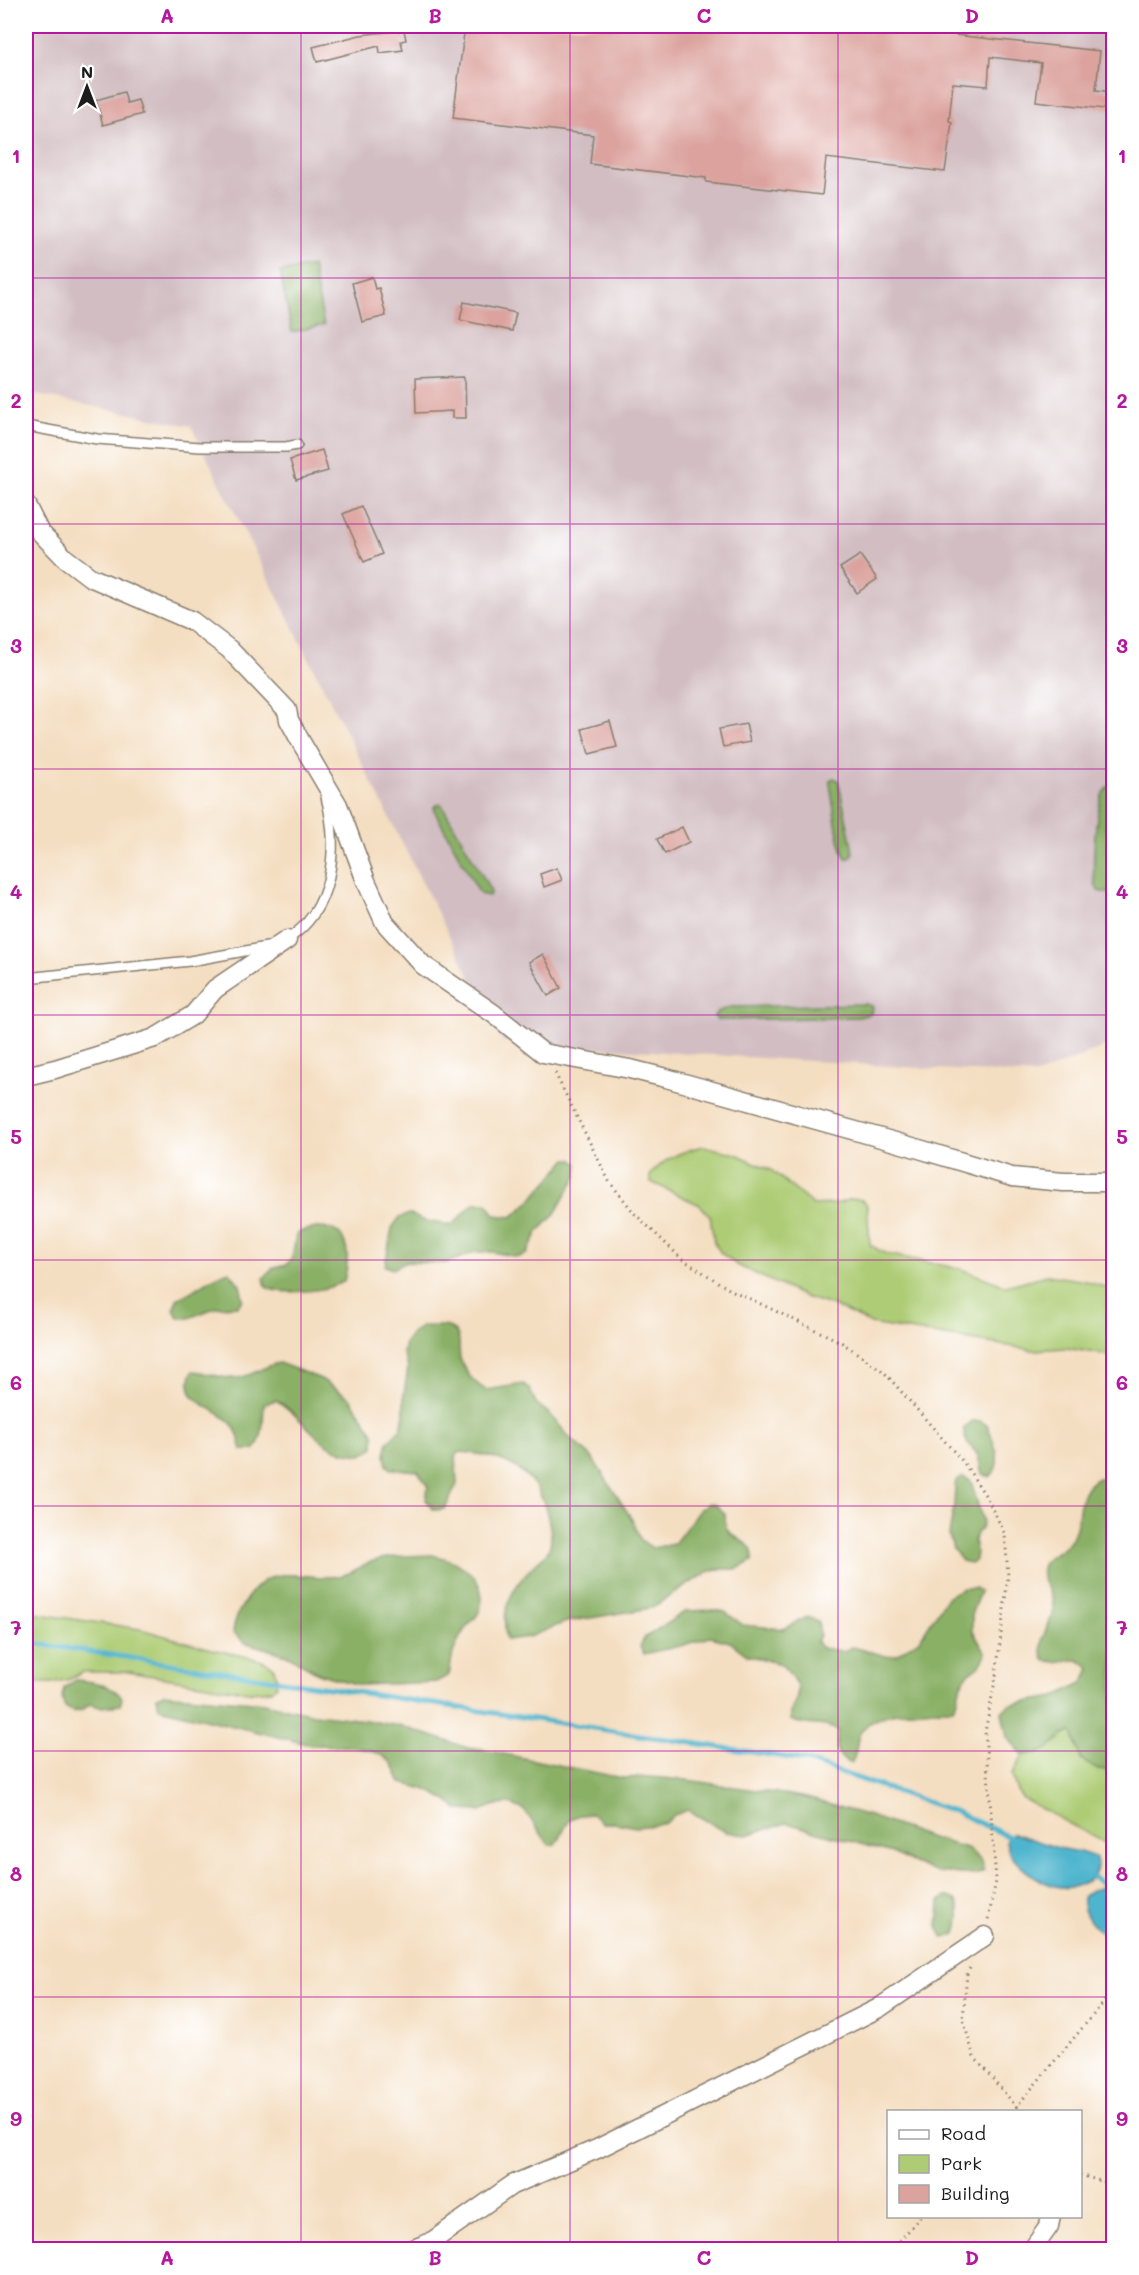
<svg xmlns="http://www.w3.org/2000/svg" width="1139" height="2275" viewBox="0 0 1139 2275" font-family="Mali,sans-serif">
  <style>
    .industrial { fill: #d2bec2 }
    .green { fill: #adcc74; stroke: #647448; stroke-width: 1.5 }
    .forest { fill: #8ab066; stroke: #536641; stroke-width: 1.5 }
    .water { fill: #4fb5ce; stroke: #366875; stroke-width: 1.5 }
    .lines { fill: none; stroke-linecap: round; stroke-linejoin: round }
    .stream { stroke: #4fb5ce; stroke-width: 5 }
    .building { fill: #dca39e }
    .lane-casing { stroke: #887d6e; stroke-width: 12 }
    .street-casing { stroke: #887d6e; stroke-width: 21 }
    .path { stroke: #887d6e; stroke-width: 3; stroke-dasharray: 1.5 4.5; stroke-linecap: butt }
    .lane { stroke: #fff; stroke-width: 9 }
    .street { stroke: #fff; stroke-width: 18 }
    .grid { fill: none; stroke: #b5179e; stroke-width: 1.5; stroke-opacity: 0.55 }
    .neatline { fill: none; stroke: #b5179e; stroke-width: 2 }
    .grid-label { font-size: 20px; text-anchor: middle; font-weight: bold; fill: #b5179e }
  </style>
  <rect width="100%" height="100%" fill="#fff"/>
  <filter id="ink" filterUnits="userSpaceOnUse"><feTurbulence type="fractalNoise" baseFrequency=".0167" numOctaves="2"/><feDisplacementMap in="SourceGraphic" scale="12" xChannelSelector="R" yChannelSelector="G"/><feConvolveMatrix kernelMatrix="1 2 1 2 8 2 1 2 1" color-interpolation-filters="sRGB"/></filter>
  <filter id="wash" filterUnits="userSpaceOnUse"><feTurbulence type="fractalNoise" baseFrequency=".008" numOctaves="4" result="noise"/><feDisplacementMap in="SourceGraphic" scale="24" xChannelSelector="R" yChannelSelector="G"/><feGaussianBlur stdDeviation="1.35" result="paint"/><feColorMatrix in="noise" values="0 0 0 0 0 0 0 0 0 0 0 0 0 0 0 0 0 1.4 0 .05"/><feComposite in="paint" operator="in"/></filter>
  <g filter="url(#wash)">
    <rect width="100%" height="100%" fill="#f4dec1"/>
    <polygon class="industrial" points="26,26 1113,26 1113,1043 1037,1075 503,1042 191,426 26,393"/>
    <g class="green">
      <path d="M704,1146L736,1154L771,1170L813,1205C820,1204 827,1205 834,1204C845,1203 858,1192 867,1205L870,1245L886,1254L961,1269L1006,1286L1047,1275L1086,1281L1113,1290V1356L1066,1348L1033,1350L871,1324L837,1307L805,1297L737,1265L721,1253L714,1242L710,1216L700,1205L651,1182L650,1176C663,1158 683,1151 704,1146Z"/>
      <polygon points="26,1612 140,1629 208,1648 260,1660 273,1666 277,1677 276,1686 271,1690 250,1692 129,1672 83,1672 70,1679 52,1683 26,1683"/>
      <path d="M1072,1732L1077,1747L1098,1770L1113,1769V1847L1023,1799L1017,1791L1012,1775L1023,1755C1034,1753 1044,1753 1052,1746C1060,1740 1062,1733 1072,1732Z"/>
    </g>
    <g class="forest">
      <polygon points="312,266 324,325 292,332 280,272"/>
      <path d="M834,778L838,780L852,846L853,854L850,858H846C836,840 834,805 830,784V780Z"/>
      <path d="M1113,784V892L1107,893L1098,891C1089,876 1096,813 1102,796C1103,792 1107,788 1110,785Z"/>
      <polygon points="439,804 442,805 485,880 491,892 489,896 480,894 436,814 434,807"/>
      <polygon points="865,1004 872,1006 871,1014 859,1017 717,1020 714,1016 717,1012 731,1007"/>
      <polygon points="567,1159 572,1159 578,1164 577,1176 554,1215 538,1232 527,1254 518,1257 492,1252 475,1252 447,1263 406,1262 393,1269 385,1266 392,1228 399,1218 409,1214 425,1221 452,1225 474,1203 487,1203 495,1215 512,1217 529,1202"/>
      <path d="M316,1228C324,1228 333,1228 339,1234C350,1243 348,1268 344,1281C330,1291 281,1296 266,1287L264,1278L273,1268L286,1265L292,1258L296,1235L302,1231Z"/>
      <path d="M229,1271L240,1285L243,1299L238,1306L217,1307L189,1318H178L174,1309L177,1299C195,1291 211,1277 229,1271Z"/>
      <path d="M423,1326C431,1327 441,1325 448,1327C465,1333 456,1349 461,1361C467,1374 473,1382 486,1390L524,1384L530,1390L536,1403L550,1414L570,1438L591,1456L632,1519L641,1540L652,1548L674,1544L700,1509L709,1503L716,1505L725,1514C725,1519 725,1524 727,1529C735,1542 757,1541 752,1561L737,1569H718L708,1572L651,1608L566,1622L529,1637L507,1640C499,1610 513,1586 533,1566C538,1561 546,1555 549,1549C553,1538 550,1528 548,1517C538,1471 505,1455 460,1452L455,1457L457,1484L445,1509L434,1510L426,1500L428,1487L418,1471L391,1469L387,1465L385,1455L388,1441L401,1428L404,1414V1394L408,1368L403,1353L405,1342L413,1332Z"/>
      <path d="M279,1363L321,1379L350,1398L374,1434V1447L362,1455C356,1454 349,1454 343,1452C315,1443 300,1414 276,1400L264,1404C263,1419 264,1438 254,1450H242C240,1443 238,1433 234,1427C220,1406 176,1404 193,1371C207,1372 223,1380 237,1378C252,1376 263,1366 279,1363Z"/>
      <path d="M972,1421H980L988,1426C993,1442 1005,1463 990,1477L982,1474C980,1467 980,1460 977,1454C970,1443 963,1442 964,1428Z"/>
      <polygon points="962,1477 970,1480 972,1484 983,1522 981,1529 976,1533 974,1540 976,1551 975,1560 970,1563 962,1561 953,1549 949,1535 954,1507 955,1486 956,1481"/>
      <path d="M1098,1478L1114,1480L1113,1769L1098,1770L1081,1760L1072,1732C1062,1733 1059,1740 1052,1746C1044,1753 1034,1753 1023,1755L1007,1737L1002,1712L1009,1705L1055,1697L1084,1682L1090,1668C1073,1651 1064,1667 1044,1660C1035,1633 1055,1626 1053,1603C1052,1590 1039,1581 1042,1569C1044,1555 1060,1553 1068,1544C1082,1527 1075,1503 1087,1487C1090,1483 1095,1480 1098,1478Z"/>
      <path d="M432,1555C460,1560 493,1581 478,1614C474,1620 467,1625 463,1632C460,1637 457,1643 455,1648C451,1656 451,1666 449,1675L436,1682L360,1685L320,1674L287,1655L244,1642L233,1632C234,1619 240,1609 247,1598C275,1557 306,1584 343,1575C353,1573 359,1567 368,1563C387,1555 412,1556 432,1555Z"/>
      <path d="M963,1588H975L980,1592L972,1612V1630L986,1653C980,1672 974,1666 965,1678C957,1689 960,1699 952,1709C928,1709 873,1709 860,1733C855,1743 858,1755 851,1763C835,1759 836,1745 838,1731C823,1721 806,1728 791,1720V1711L797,1697V1686L790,1674L781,1664L747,1655L730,1642L710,1637L680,1646L644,1654L640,1647L644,1638L686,1611L715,1610L725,1612L743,1625L783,1629L807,1617L818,1621L820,1635L817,1642L821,1648L843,1651L853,1647L886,1656L896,1655L920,1639L948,1596Z"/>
      <path d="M76,1680C90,1681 114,1685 122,1698L120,1705L100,1707L90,1704L82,1710L73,1712L64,1706L62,1696L64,1688Z"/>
      <path d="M164,1694L264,1703L314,1714L365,1720L404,1727L468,1748L494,1752L622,1778L650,1777L687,1780L803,1797L873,1817L928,1837L966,1848L980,1859L984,1871L976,1875L935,1872L892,1853L787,1823L747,1835L726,1832L688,1810L674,1815L666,1823L656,1825L636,1827L615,1823H602L592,1814C565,1815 569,1823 556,1844L549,1845L524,1810L511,1804L496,1805L480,1811L458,1810C439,1793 425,1788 401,1783C398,1777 396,1770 393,1765C380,1745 332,1745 311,1745L159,1708L157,1697Z"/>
      <path d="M945,1897C965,1896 959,1923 956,1934L944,1938L938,1927L940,1901Z"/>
    </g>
    <g class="water">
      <path d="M1013,1833L1058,1848L1080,1852L1095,1857C1104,1878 1078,1890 1060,1887C1040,1884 1007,1862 1006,1840Z"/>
      <path d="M1108,1872L1114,1873V1938L1111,1939C1095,1930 1081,1915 1083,1897L1092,1890L1104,1887L1105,1873Z"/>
    </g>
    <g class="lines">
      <g class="stream">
        <polyline points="26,1642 804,1760 956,1812 1014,1839"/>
        <polyline points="1087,1874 1114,1891"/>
      </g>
    </g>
    <g id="blocks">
      <g class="building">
        <polygon points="465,26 956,26 955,35 1100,51 1096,90 1113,92 1113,110 1036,101 1041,63 990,57 988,86 953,83 949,121 952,122 945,172 826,158 822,195 706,182 706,178 590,164 593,135 453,118"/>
        <polygon points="404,30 406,40 401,41 403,50 380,53 379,46 317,62 313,47 360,35"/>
        <polygon points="124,92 127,103 138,100 142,114 103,125 96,100"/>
        <polygon points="372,277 375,289 379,288 386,316 362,322 352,283"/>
        <polygon points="464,302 516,313 512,331 460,320"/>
        <polygon points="465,377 466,418 452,418 452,411 416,413 415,379"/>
        <polygon points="322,450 328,471 296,480 290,460"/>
        <polygon points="361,506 382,554 364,562 343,514"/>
        <polygon points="860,555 877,579 857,593 840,568"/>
        <polygon points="610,721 617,747 589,754 582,729"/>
        <polygon points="746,724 750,742 723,747 719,729"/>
        <polygon points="682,827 689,842 665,854 657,839"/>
        <polygon points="557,868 562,880 544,887 540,874"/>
        <polygon points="543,954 561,988 548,996 529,962"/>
      </g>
    </g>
  </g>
  <g filter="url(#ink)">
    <use href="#blocks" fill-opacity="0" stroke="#887d6e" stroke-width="1.5"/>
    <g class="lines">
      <defs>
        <g id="lane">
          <polyline points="26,426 97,439 200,447 286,447 297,445"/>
          <path d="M286,940C334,911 339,848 326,797"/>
          <polyline points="26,978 190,961 267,947"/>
        </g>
        <g id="street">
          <polyline points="26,505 39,531 65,558 90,577 192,621 229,649 287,710 289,720 301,742 338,805 366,881 385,923 423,965 494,1014 543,1053 630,1069 666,1078 906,1145 1012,1177 1063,1182 1114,1182"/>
          <polyline points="26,1076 55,1069 155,1038 193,1015 215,989 287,940"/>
          <polyline points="411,2250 431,2242 512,2185 597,2149 879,2008 985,1936"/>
          <polyline points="1032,2250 1049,2226 1051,2216"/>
        </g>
      </defs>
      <use href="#lane" class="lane-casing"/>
      <use href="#street" class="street-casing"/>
      <g class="path">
        <polyline points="555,1073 609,1181 635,1214 682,1259 729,1289 841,1342 884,1372 964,1463 987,1498 1005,1534 1008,1576 996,1676 985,1732 996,1881 988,1920"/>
        <polyline points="970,1968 967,1974 963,2019 974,2057 1021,2112"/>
        <polyline points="1012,2112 1114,1990"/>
        <polyline points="1080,2175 1114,2185"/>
        <polyline points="892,2250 921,2216"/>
      </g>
      <use href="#lane" class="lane"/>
      <use href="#street" class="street"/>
    </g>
  </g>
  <path class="grid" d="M301,26V2250M570,26V2250M838,26V2250M26,278H1114M26,524H1114M26,769H1114M26,1015H1114M26,1260H1114M26,1506H1114M26,1751H1114M26,1997H1114"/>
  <rect width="1139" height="2275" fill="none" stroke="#fff" stroke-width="66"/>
  <rect x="887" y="2110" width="195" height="108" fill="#ffffff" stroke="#a4a4a4" stroke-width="1.5"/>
  <rect x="899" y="2130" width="30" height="9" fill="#ffffff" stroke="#a4a4a4" stroke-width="1.5"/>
  <text x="941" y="2140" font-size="18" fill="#1c1c1c">Road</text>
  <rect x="899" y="2155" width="30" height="18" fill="#adcc74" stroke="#a4a4a4" stroke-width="1.5"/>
  <text x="941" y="2170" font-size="18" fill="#1c1c1c">Park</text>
  <rect x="899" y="2185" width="30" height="18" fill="#dca39e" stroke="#a4a4a4" stroke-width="1.5"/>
  <text x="941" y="2200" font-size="18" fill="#1c1c1c">Building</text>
  <g transform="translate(87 87)" stroke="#ffffff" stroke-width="4.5" paint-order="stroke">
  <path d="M0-4.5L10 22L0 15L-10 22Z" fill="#1c1c1c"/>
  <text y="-9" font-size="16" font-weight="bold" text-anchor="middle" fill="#1c1c1c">N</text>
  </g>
  <rect x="33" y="33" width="1073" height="2209" class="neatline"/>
  <g class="grid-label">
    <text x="167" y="23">A</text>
    <text x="435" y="23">B</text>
    <text x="704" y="23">C</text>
    <text x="972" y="23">D</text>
    <text x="16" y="163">1</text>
    <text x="1122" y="163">1</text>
    <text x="16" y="408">2</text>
    <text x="1122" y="408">2</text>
    <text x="16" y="653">3</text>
    <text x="1122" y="653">3</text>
    <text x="16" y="899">4</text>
    <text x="1122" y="899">4</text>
    <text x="16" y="1144">5</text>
    <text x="1122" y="1144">5</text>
    <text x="16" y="1390">6</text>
    <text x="1122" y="1390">6</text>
    <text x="16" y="1635">7</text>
    <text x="1122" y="1635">7</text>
    <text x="16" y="1881">8</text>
    <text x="1122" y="1881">8</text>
    <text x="16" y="2126">9</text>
    <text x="1122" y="2126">9</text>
    <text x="167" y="2265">A</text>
    <text x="435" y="2265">B</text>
    <text x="704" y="2265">C</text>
    <text x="972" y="2265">D</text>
  </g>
</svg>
